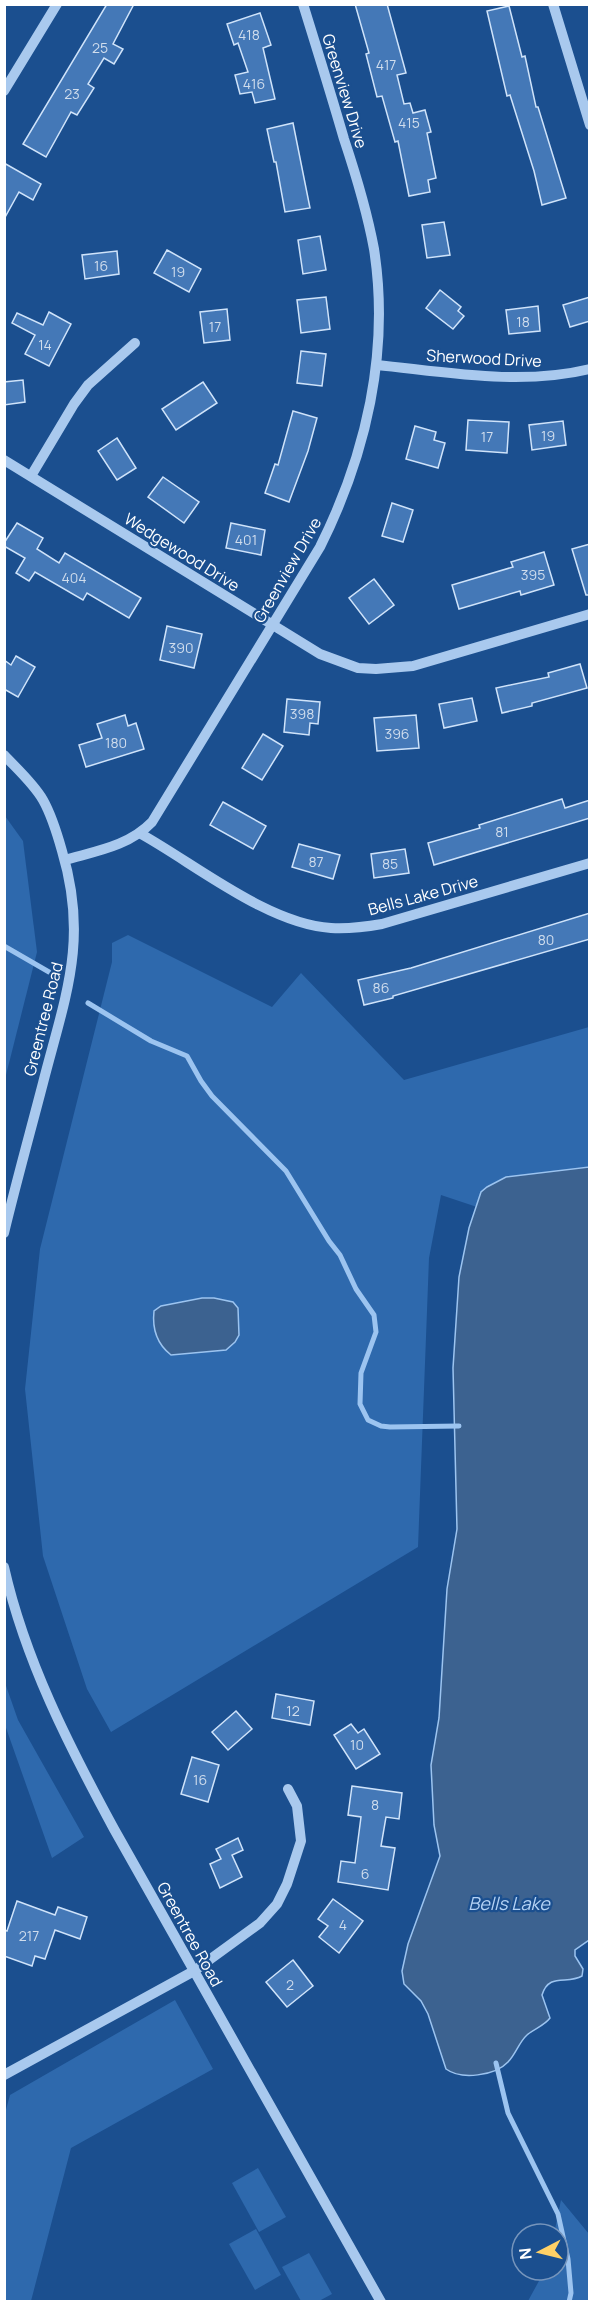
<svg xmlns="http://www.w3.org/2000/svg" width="594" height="2306" viewBox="0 0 594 2306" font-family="Manrope,sans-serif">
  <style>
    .green { fill: #2e69ad }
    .water { fill: #3c6290; stroke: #9cc4f0; stroke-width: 1.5 }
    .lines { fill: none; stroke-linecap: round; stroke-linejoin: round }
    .stream { stroke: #9cc4f0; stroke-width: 5 }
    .building { fill: #4478b7; stroke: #cfe3fa; stroke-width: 1.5 }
    .minor { stroke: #a9c9ee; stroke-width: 10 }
    .labels { text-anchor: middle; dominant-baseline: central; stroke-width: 4.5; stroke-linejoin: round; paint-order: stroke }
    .number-label { font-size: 14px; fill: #d0dded }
    .street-label { font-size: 16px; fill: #fff; stroke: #1b4f8f }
    .water-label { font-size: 18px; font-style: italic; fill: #b5d3f5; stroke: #1b4f8f }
  </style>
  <rect width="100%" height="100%" fill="#1b4f8f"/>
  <g class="green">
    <polygon points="5,816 23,841 37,952 5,1079"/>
    <polygon points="128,935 272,1007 301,973 404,1080 589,1027 589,1169 506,1177 477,1207 441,1195 429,1258 418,1547 111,1732 87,1689 43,1556 25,1389 40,1249 112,962 112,943"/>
    <polygon points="4,1680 18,1720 84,1837 52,1858 5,1725"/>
    <polygon points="175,2000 213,2069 71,2148 31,2301 5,2301 4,2117 10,2095"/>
    <polygon points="258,2168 286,2217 259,2232 232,2183"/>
    <polygon points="561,2200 589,2234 589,2301 528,2301 545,2270 558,2270 558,2234 554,2234"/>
    <polygon points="256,2229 281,2275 255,2290 229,2244"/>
    <polygon points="309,2253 332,2294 319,2301 301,2301 282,2267"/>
  </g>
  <g class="water">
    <path d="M589,1167V1940L575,1950V1956L583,1969L582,1976C567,1985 549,1972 542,1995L550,2018C544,2026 535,2028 527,2035C519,2042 516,2054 508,2062C495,2076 461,2080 446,2069L428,2014L421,2001L404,1984L402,1971L408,1944L440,1856L434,1825L431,1765L439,1718L447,1589L457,1529L453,1368L459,1277L469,1228L481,1192L487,1187L506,1177Z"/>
    <path d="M202,1298H214L233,1302L238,1308L239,1335L235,1342L226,1350L171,1355C157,1344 152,1329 154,1311L161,1306Z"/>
  </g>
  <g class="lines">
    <g class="stream">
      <polyline points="4,946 49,972"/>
      <polyline points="88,1003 151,1041 187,1056 201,1081 212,1096 286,1171 329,1241 340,1255 356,1289 374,1315 376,1332 361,1373 360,1404 368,1420 381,1426 390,1427 459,1426"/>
      <polyline points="496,2063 508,2113 558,2214 568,2259 571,2293 569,2302"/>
    </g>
  </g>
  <g class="building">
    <polygon points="107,4 134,4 113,44 123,49 114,64 104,58 88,84 94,88 77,115 71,112 46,157 23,144"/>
    <polygon points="355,4 387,4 406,73 397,75 404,104 410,103 413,113 425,110 431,132 427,133 436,178 428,180 430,192 409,196 398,141 395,142 382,96 377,97 366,54 369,53"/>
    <polygon points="509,6 522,57 525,56 536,107 538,107 566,198 542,205 534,171 510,95 507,96 487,11"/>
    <polygon points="260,13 271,45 263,48 275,99 255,103 252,92 240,94 235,75 248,72 238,43 234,45 227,24"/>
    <polygon points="293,123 310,208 285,212 276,162 274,162 267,129"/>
    <polygon points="4,163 41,184 33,200 19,192 4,219"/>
    <polygon points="444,222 450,255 427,258 422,225"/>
    <polygon points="320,236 326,270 303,274 298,240"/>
    <polygon points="167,250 201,269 189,292 154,273"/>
    <polygon points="117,251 119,274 85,279 82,255"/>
    <polygon points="440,290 461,307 458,311 464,316 453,329 426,308"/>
    <polygon points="326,297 330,329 301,333 297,300"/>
    <polygon points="590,297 590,321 570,327 563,305"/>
    <polygon points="538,306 540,331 509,334 506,310"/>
    <polygon points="227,309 230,340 204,343 200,312"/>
    <polygon points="49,312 71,324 49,366 25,354 35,335 12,323 17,313 43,325"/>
    <polygon points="301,351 326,354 322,386 297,383"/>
    <polygon points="23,380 25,402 4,405 4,382"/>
    <polygon points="203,382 217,403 176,430 162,409"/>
    <polygon points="293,411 317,418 308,451 289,502 265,493 275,464 278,465"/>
    <polygon points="468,420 509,422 507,453 466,450"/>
    <polygon points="563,421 566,445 532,450 529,425"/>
    <polygon points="415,426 436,432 434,440 445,443 438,468 406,459"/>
    <polygon points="117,438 136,468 117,480 98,451"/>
    <polygon points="163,477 199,502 184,523 148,497"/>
    <polygon points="392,503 413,510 403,542 382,536"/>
    <polygon points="17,523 43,538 37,549 59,563 65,553 141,598 129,618 87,593 83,600 35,572 29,581 16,573 25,558 4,546 4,543"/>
    <polygon points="231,523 265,530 261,555 226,548"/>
    <polygon points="590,544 590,595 586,595 572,549"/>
    <polygon points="544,552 554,585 521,595 520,591 459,609 452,585 513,567 511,562"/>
    <polygon points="374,579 394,605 369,624 349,598"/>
    <polygon points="167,626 202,634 194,668 160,660"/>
    <polygon points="16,656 35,667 18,697 4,689 4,660 11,665"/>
    <polygon points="580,664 587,688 532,703 532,706 502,713 496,688 549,677 548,673"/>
    <polygon points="472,698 477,721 444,728 439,704"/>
    <polygon points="287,699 320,702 318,724 310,723 309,735 284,732"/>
    <polygon points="125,715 128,726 136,723 144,749 86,767 79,745 102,738 97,724"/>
    <polygon points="416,715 419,748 377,751 374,718"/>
    <polygon points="263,734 283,746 262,780 242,768"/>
    <polygon points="562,799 565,808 590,800 590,818 434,865 428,843 480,828 479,825"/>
    <polygon points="223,802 266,826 253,849 210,825"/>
    <polygon points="299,844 340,855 333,879 292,867"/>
    <polygon points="405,849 409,873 374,878 371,854"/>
    <polygon points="590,913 590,939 393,996 393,998 364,1005 358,980 411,968"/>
    <polygon points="276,1694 314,1701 310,1725 272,1718"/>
    <polygon points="236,1711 252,1729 228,1750 212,1732"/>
    <polygon points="351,1724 358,1733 364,1729 380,1754 356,1769 334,1735"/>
    <polygon points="192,1757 219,1765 208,1802 181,1794"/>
    <polygon points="352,1786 402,1793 399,1819 386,1817 381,1846 395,1848 388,1890 338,1882 341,1861 355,1863 361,1817 348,1815"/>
    <polygon points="238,1838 243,1850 232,1855 242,1877 220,1888 210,1864 221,1859 216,1849"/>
    <polygon points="333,1899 363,1921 339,1953 319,1937 328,1926 318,1919"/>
    <polygon points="17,1901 55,1915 58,1907 87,1917 80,1939 55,1930 45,1959 35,1956 32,1966 4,1956 4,1930 7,1931"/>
    <polygon points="293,1960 313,1986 287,2007 266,1982"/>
  </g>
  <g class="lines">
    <g class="minor">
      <polyline points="553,4 590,125"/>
      <polyline points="4,91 57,4"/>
      <path d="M377,365C446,372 520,386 590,369"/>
      <polyline points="4,460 320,654 358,668 376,669 413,666 590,614"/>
      <polyline points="31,476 74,404 88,385 135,343"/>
      <path d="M4,755C17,769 33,783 43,800C52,816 57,833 62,851C89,941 65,997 43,1083C30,1133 16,1183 4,1233"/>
      <path d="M141,834C195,864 268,924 331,928C348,929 365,927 382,924L590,863"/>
      <path d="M65,860C96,851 129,846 152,822L320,547C366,455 390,352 374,249C367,211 356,175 344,139C331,94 317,49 303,4"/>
      <path d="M4,1567C25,1660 69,1746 114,1829L381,2302"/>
      <polyline points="4,2075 194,1971 260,1923 277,1904 287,1884 301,1841 297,1806 288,1789"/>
    </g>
  </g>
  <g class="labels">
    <g class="number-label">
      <text x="249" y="34">418</text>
      <text x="100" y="47">25</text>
      <text x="386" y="64">417</text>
      <text x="254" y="83">416</text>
      <text x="72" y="93">23</text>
      <text x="409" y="122">415</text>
      <text x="101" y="265">16</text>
      <text x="178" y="271">19</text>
      <text x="523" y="321">18</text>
      <text x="215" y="326">17</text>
      <text x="45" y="344">14</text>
      <text x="548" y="435">19</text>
      <text x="487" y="436">17</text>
      <text x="246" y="539">401</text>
      <text x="533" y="574">395</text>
      <text x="74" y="577">404</text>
      <text x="181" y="647">390</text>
      <text x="302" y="713">398</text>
      <text x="397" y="733">396</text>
      <text x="116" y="742">180</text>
      <text x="502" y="831">81</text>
      <text x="316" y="861">87</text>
      <text x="390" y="863">85</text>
      <text x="546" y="939">80</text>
      <text x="381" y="987">86</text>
      <text x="293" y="1710">12</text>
      <text x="357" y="1744">10</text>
      <text x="200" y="1779">16</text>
      <text x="375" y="1804">8</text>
      <text x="365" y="1873">6</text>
      <text x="343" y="1924">4</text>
      <text x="29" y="1935">217</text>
      <text x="290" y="1984">2</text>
    </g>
    <g class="street-label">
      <text transform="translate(345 91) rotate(73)">Greenview Drive</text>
      <text transform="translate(484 358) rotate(3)">Sherwood Drive</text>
      <text transform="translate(182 552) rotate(32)">Wedgewood Drive</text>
      <text transform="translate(287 570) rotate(-60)">Greenview Drive</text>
      <text transform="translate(423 895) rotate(-15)">Bells Lake Drive</text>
      <text transform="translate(43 1019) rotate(-76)">Greentree Road</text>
      <text transform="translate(190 1934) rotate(61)">Greentree Road</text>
    </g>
    <g class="water-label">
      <text x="509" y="1903">Bells Lake</text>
    </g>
  </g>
  <rect width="594" height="2306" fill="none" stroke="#ffffff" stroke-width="12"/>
  <g transform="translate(540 2252) rotate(263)"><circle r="28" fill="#1b4f8f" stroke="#7695bc" stroke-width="1.5"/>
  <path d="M0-4.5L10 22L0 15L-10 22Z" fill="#ffd166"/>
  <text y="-9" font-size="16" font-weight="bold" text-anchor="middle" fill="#ffffff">N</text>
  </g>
</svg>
